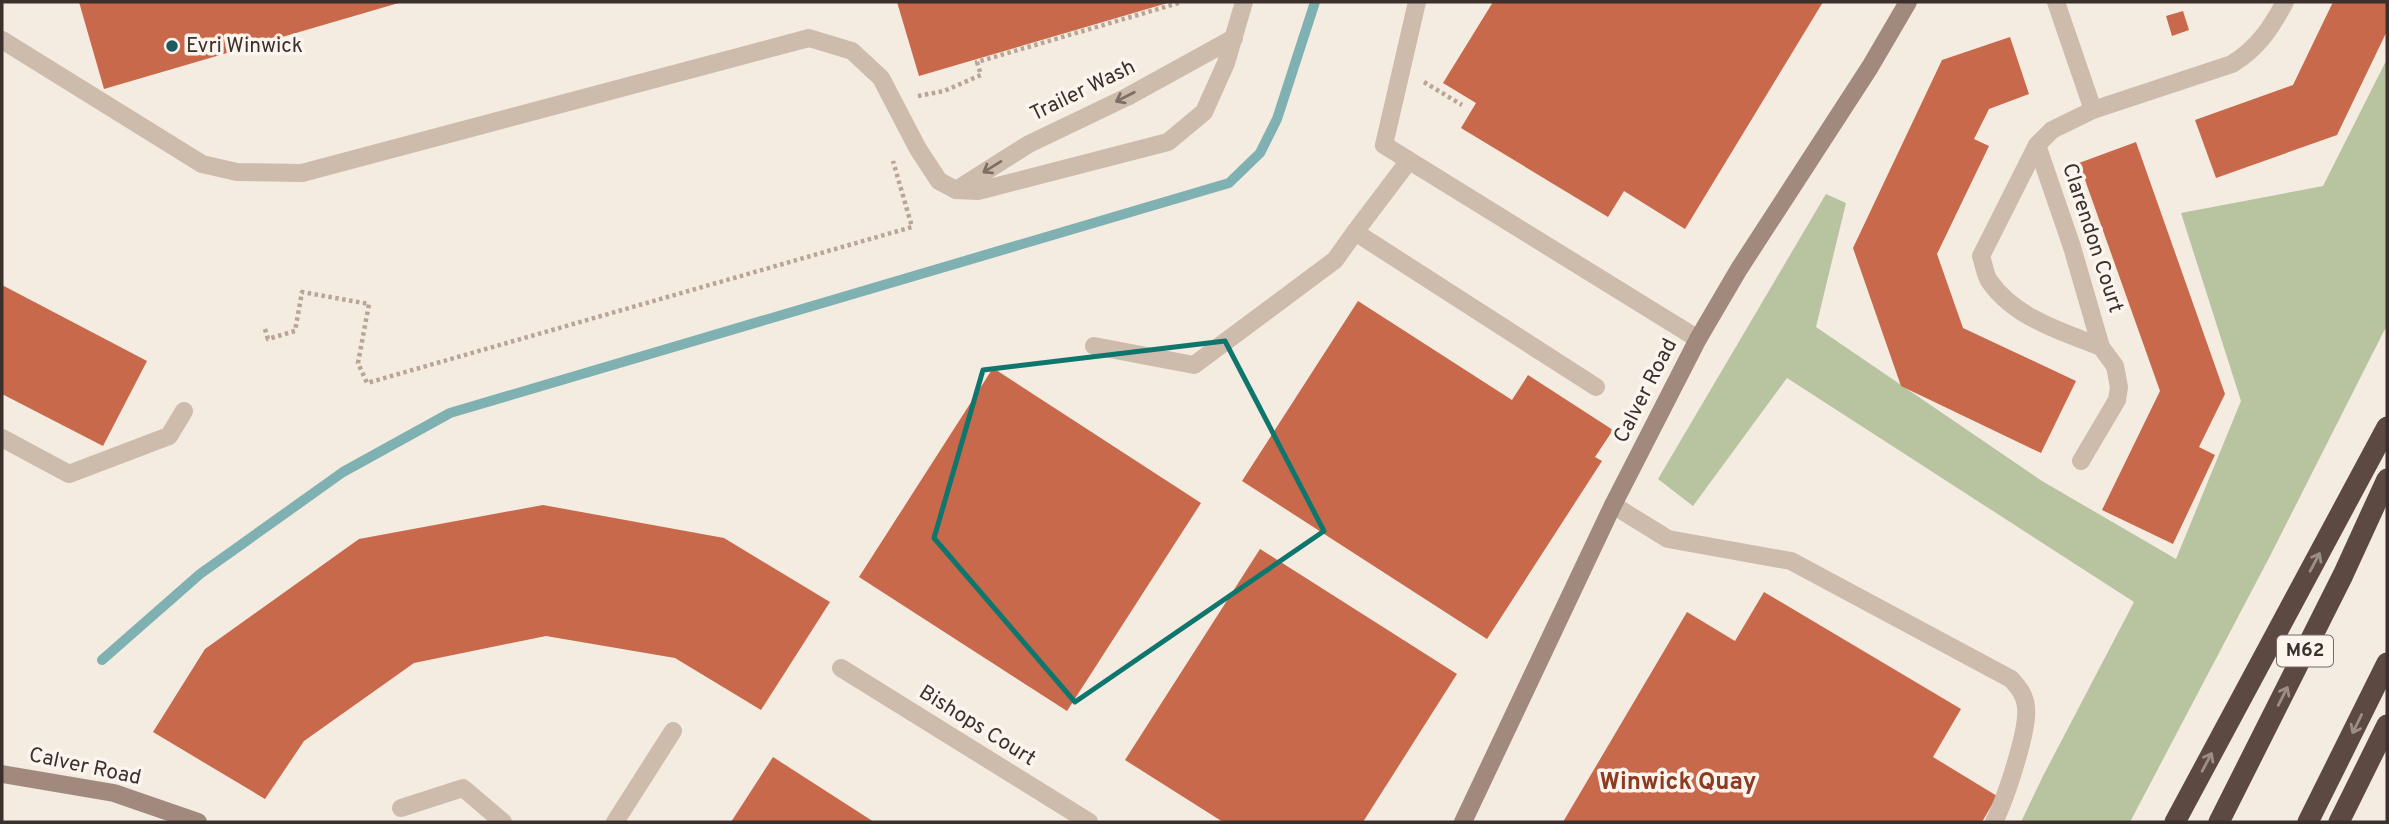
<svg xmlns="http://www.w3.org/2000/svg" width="2389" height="824" viewBox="0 0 2389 824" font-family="Overpass,sans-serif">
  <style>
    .green { fill: #b8c4a0 }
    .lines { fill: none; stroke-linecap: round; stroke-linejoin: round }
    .stream { stroke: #7fb0b2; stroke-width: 10 }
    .building { fill: #c8694b }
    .path { stroke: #b9a596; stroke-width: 4.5; stroke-dasharray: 3.5 3.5; stroke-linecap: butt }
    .lane { stroke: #cdbbac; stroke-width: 18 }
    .secondary { stroke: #a18a7d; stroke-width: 18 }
    .highway { stroke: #5c4a42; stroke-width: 21 }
    .oneway { stroke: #7d6f65 }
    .oneway2 { stroke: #9c8e87 }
    .marked { fill: none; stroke: #0f766e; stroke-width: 5; stroke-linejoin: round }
    .poi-dot { fill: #1f5a5e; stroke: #fbf5ee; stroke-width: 2.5 }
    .labels { text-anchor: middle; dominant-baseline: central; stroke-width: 7; stroke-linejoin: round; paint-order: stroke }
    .shield { fill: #fbf5ee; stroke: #756b66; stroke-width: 2 }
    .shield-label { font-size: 19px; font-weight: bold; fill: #3b302b }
    .poi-label { font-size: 21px; fill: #3b302b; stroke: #fbf5ee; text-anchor: start }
    .street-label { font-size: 21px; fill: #3b302b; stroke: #fbf5ee }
    .quarter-label { font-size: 24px; font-weight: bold; fill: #8c3b22; stroke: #fbf5ee }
  </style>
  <rect width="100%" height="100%" fill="#f4ebe1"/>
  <polygon class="green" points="2387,59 2387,325 2269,558 2130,822 2021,822 2042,778 2134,602 1787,378 1693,506 1658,479 1826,194 1846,203 1816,327 2042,481 2176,559 2241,401 2181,213 2323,186"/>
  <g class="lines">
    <polyline class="stream" points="102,660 200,574 343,472 450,413 1229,183 1260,153 1277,119 1315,2"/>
  </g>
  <g class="building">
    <polygon points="79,2 402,2 104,89"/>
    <polygon points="897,2 1171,2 919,76"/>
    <polygon points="1493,2 1823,2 1685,229 1624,191 1608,217 1461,128 1476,103 1443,83"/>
    <polygon points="2333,2 2387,2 2387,31 2337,135 2216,178 2195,120 2293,85"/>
    <polygon points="2183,11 2189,30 2172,36 2166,16"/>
    <polygon points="2010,37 2029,94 1989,109 1974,139 1989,146 1937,254 1963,328 2076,381 2041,453 1901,386 1853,248 1942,60"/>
    <polygon points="2136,142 2225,394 2199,447 2215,455 2173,544 2102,510 2160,391 2079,163"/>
    <polygon points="2,285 147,361 103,446 2,394"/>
    <polygon points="1358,301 1512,400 1528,375 1613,430 1595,457 1602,461 1487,639 1242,481"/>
    <polygon points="993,368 1201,503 1067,711 859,577"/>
    <polygon points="543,505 724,538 830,602 761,710 675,658 546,636 414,663 304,741 265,799 153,732 205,649 359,539"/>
    <polygon points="1260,549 1457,674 1363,822 1223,822 1125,760"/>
    <polygon points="1764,592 1961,709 1933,757 1997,796 1982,822 1563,822 1687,612 1735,641"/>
    <polygon points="773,757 874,822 731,822"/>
  </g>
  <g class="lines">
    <g class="path">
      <polyline points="1424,82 1462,105"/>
      <polyline points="918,96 944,91 981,75 977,62 1182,2"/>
      <polyline points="265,329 268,339 295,331 302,292 369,304 358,363 367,383 912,227 893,161"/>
    </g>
    <g class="lane">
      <polyline points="1417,2 1384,145 1698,339"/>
      <path d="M2056,2L2093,110L2052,130L2037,145L1981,256C1984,264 1985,276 1990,282C2015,318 2063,332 2101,347"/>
      <polyline points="2,40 202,164 237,172 302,173 809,38 852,51 881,78 918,149 939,181 956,190 978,191 1168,142 1204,112 1226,63 1244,2"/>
      <path d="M2093,110L2232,64C2258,48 2271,28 2285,2"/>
      <polyline points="2037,145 2072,247 2101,347 2115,366 2119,387 2117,400 2081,461"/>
      <polyline points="1408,162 1355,232 1596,387"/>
      <polyline points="956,190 1029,144 1127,97 1234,38"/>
      <polyline points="1094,346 1194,365 1335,260 1355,232"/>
      <polyline points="2,438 69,474 169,436 184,411"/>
      <path d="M1613,505L1668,539L1791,561L2011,679C2019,688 2025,695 2026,707C2029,730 2005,800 1994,822"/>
      <polyline points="841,668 1089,822"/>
      <polyline points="401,808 463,788 503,822"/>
      <polyline points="615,822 673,731"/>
    </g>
    <g class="secondary">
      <polyline points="2,774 114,793 198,822"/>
      <polyline points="1463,822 1613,505 1698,339 1739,269 1870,67 1908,2"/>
    </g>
    <g class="highway">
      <polyline points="2175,822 2387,427"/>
      <polyline points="2219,822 2343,575 2387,479"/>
      <polyline points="2308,822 2387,663"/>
      <polyline points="2339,822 2387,725"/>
    </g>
  </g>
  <defs><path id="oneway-shaft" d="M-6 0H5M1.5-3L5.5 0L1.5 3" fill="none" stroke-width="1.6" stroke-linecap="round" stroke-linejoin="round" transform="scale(1.75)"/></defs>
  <g class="oneway">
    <use href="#oneway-shaft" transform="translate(1125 97) rotate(153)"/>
    <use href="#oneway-shaft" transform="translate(992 167) rotate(148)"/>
  </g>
  <g class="oneway2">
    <use href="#oneway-shaft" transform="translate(2315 562) rotate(-62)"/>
    <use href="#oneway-shaft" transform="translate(2283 696) rotate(-63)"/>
    <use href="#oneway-shaft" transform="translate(2357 724) rotate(116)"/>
    <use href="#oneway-shaft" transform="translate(2207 762) rotate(-62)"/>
  </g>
  <path class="marked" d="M1225,341L1324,531L1075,702L934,538L983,370Z"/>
  <circle class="poi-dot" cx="172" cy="46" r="7"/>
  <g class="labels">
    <rect class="shield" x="2277" y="635.5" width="56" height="31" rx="5"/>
    <g class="shield-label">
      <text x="2305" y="651">M62</text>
    </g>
    <g class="poi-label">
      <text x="186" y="46">Evri Winwick</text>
    </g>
    <g class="street-label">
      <text transform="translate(1083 91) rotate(-26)">Trailer Wash</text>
      <text transform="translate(2092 238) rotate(72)">Clarendon Court</text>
      <text transform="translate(1646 391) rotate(-63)">Calver Road</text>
      <text transform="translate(977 726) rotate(32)">Bishops Court</text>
      <text transform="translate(85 767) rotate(12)">Calver Road</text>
    </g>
    <g class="quarter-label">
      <text x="1678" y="783">Winwick Quay</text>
    </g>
  </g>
  <rect width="2389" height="824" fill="none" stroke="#3b302b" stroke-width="7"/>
</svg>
